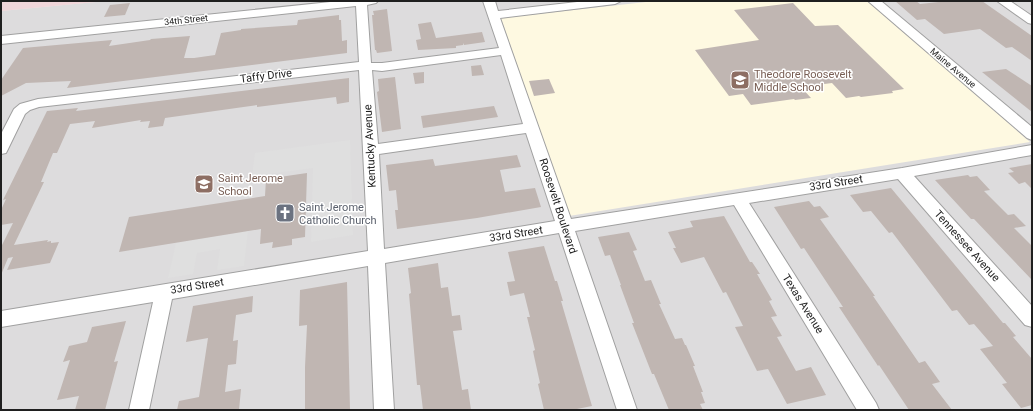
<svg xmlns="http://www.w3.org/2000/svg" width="1033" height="411" viewBox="0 0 1033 411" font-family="Roboto,sans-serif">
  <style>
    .residential { fill: #dddcdd }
    .commercial { fill: #f0d6da }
    .education { fill: #fef9e1 }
    .parking { fill: #dfdfdf }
    .building { fill: #c0b6b2 }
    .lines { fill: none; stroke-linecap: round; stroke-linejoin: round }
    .street-casing { stroke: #a0a0a0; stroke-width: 2 }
    .street { fill: #fff; fill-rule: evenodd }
    .labels { text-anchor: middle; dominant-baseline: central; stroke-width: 3; stroke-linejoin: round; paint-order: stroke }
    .far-street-label { font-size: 9px; fill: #1f1f1f; stroke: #fff }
    .education-label { font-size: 11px; fill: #785e54; stroke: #fff; text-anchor: start }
    .street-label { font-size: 11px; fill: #1f1f1f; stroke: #fff }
    .worship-label { font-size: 11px; fill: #5b616d; stroke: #fff; text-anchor: start }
  </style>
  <rect width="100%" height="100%" fill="#f0ebe6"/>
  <polygon class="residential" points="106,1 1032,1 1032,410 1,410 1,11"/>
  <polygon class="commercial" points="1,1 106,1 1,11"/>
  <polygon class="education" points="655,1 867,1 1030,142 569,216 501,18"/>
  <g class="parking">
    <polygon points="350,140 353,235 311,242 313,168 252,176 255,153"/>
    <polygon points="248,231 244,266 217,270 220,249 197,253 193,274 168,278 176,243"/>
  </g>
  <g class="building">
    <polygon points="895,1 916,1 920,4 948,1 982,1 1032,36 1032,61 1012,47 1006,48 980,29 944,34 925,19 917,20"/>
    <polygon points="130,3 125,15 104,17 110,5"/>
    <polygon points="793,3 815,26 838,25 904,89 892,91 893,93 861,97 859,96 846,98 832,83 801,87 811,98 795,100 794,99 751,105 743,94 729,96 695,50 759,40 734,10"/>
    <polygon points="387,9 392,51 377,53 376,50 375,50 372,15 374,15 373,11"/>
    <polygon points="339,15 339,20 341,20 342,41 347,40 347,53 67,88 71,81 26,83 1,96 1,80 23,48 112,40 109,46 150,40 151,39 190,36 184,58 194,58 215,55 221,33 241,30 241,29 297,25 298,20"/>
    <polygon points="431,22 436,38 482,32 485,42 464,45 463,43 463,45 456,46 456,48 418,50 416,40 421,39 418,24"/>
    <polygon points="481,65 484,75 472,76 471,66"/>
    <polygon points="1006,69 1032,86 1032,112 982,72"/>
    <polygon points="424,72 424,83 415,84 413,73"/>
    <polygon points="395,77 401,129 382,132 377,92 379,91 378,79"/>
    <polygon points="349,78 349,102 337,104 336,97 257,107 257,105 165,118 163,126 148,128 150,121 140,122 141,120 92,128 95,121 70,124 57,153 53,153 41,182 44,182 14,245 48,240 47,242 51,241 51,243 59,242 50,263 7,270 13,257 8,258 1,275 1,247 13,223 1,225 1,210 6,199 3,200 47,111 78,108 76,111"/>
    <polygon points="549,79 555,93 534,96 529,81"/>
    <polygon points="494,106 498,117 423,128 421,116"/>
    <polygon points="517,155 521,167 500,170 505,192 535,188 541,207 477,218 397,229 395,210 398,210 396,190 389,191 386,165 433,159 435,166"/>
    <polygon points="1032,164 1032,189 1025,182 1019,184 1008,173 1014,172 1009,168"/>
    <polygon points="307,173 305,237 292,239 292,245 272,248 273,242 260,244 261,229 119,252 129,217 265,196 266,179"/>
    <polygon points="968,175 970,177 977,176 990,190 984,191 1008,215 1014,214 1026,226 1014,228 1032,246 1032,280 974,219 971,219 935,180"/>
    <polygon points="891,188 1003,323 1005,323 1016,336 1013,337 1032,359 1032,405 1021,408 1002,384 1007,383 980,349 993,346 974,324 969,325 957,310 952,311 892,232 889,233 871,211 863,212 850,195"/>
    <polygon points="809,201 814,207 820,206 829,217 820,219 875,296 873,296 919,363 925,361 940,382 932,384 952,410 909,410 879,365 878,366 839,307 843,307 804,248 801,249 774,207"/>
    <polygon points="724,216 750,262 752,262 760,274 757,274 772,300 769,301 777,316 771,317 782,336 777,337 796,371 811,367 826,395 787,404 768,369 757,371 735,327 743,326 726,292 723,293 704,257 681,263 673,248 676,248 668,232 693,227 690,221"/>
    <polygon points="629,232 637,250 633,251 645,281 651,280 661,304 659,304 675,339 682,338 685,345 686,345 695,366 693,366 703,392 701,392 705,403 700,404 703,410 669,410 654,374 652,374 632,323 634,323 620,285 621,285 610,255 605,256 598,237"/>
    <polygon points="544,246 555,281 557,281 563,301 561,301 592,406 572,410 544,410 538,384 540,383 534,356 533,351 535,350 527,317 530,317 524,293 510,296 507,282 515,281 508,252"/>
    <polygon points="438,263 441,288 448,287 452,316 460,315 462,330 453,331 462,390 468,389 471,410 423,410 420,385 417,385 409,294 411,293 408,268"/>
    <polygon points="347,282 350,410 305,410 305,367 307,325 299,326 300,290"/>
    <polygon points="253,296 252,312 236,315 233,341 238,340 236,364 228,365 225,392 241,389 239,410 177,410 179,401 199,397 208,338 186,342 193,306"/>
    <polygon points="126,321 114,362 118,361 105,410 75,410 79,396 57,400 70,360 63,362 69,346 87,342 92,327"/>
  </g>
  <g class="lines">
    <defs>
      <g id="street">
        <path d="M340,1H378L376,3L367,5L371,63H382L499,48L483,1H495L498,11L586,1H621L615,4L500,18L571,219L902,168L1032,145V155L914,176L1032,306V327L1025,325L898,179L749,203L876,403L879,410H857L734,205L575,231L637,410H617L559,233L385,263L394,410H374L368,266L172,299L149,410H129L153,302L1,327V311L368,251L359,70L39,107L30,110L25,114L8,149L6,153L1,154V134L14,109L20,104L38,99L359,62L356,6L1,44V36ZM501,55L523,124L378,144L372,70L382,71ZM526,133L555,221L384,249L379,154Z"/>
        <polygon points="868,1 881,1 1032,127 1032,140 1027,138"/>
        <polygon points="997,1 1010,1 1032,16 1032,24 1028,23"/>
      </g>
    </defs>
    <use href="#street" class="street-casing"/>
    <use href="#street" class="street"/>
  </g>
  <defs>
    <symbol id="school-square" viewBox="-11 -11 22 22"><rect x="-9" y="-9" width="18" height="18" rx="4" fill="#8d6e63" stroke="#fff"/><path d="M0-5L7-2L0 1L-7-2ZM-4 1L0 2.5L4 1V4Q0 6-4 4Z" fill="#fff"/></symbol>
    <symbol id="church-square" viewBox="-11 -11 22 22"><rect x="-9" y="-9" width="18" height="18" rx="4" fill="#6b7280" stroke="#fff"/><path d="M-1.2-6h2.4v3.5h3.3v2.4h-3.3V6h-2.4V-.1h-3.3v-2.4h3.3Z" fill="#fff"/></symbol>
  </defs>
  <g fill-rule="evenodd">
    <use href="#school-square" x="729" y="69" width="22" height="22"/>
    <use href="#school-square" x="193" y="173" width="22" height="22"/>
    <use href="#church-square" x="274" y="202" width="22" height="22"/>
  </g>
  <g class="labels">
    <g class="far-street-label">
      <text transform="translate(186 20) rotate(-6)">34th Street</text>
      <text transform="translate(953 68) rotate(40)">Maine Avenue</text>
    </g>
    <g class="education-label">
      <text x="754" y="74">Theodore Roosevelt<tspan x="754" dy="13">Middle School</tspan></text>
      <text x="218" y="178">Saint Jerome<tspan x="218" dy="13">School</tspan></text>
    </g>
    <g class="street-label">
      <text transform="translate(266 76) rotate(-7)">Taffy Drive</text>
      <text transform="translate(370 146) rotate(-93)">Kentucky Avenue</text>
      <text transform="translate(836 183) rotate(-9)">33rd Street</text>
      <text transform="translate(558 206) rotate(72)">Roosevelt Boulevard</text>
      <text transform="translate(516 234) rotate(-9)">33rd Street</text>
      <text transform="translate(967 246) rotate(48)">Tennessee Avenue</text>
      <text transform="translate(197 286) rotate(-9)">33rd Street</text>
      <text transform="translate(803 304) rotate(58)">Texas Avenue</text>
    </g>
    <g class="worship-label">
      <text x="299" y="207">Saint Jerome<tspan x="299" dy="13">Catholic Church</tspan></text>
    </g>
  </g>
  <rect width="1033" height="411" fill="none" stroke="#1f1f1f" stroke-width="4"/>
</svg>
